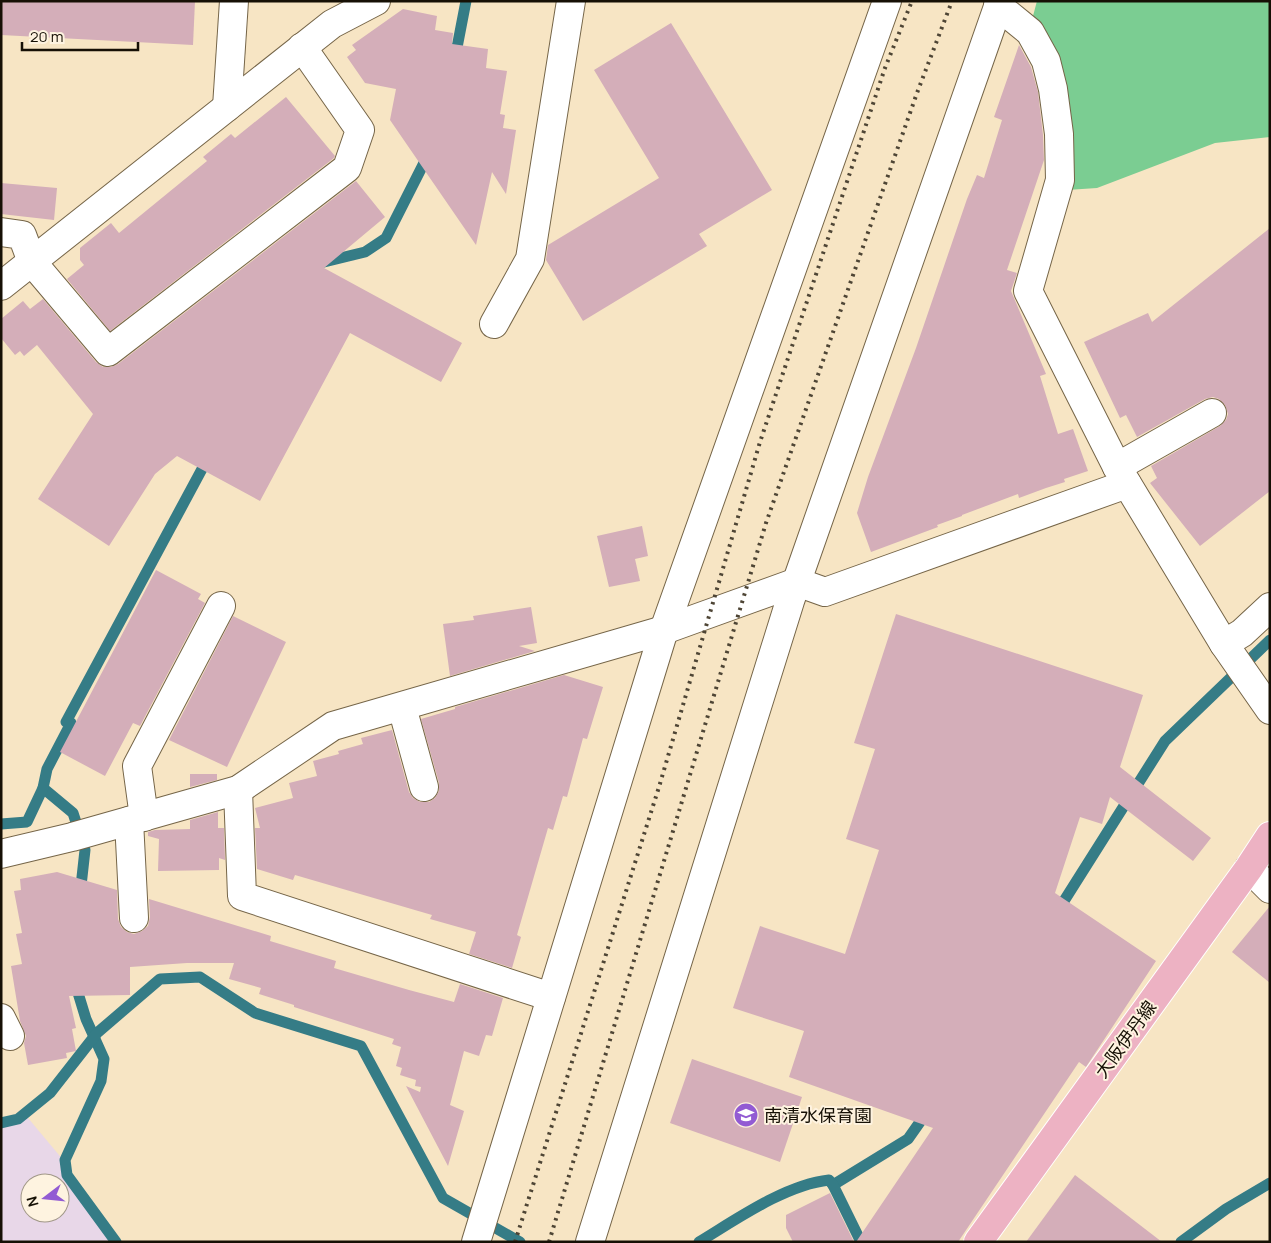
<svg xmlns="http://www.w3.org/2000/svg" width="1271" height="1243" viewBox="0 0 1271 1243" font-family="Manrope,'Noto Sans JP',sans-serif">
  <style>
    .industrial { fill: #e8d7e8; fill-rule: evenodd }
    .green { fill: #7bcd92 }
    .lines { fill: none; stroke-linecap: round; stroke-linejoin: round }
    .stream { stroke: #357c86; stroke-width: 11 }
    .building { fill: #d4aeb9 }
    .street-casing { stroke: #756548; stroke-width: 30 }
    .primary-casing { stroke: #fff; stroke-width: 30 }
    .street { stroke: #fff; stroke-width: 28 }
    .primary { stroke: #edb2c3; stroke-width: 28 }
    .rail { stroke: #4e4535; stroke-width: 4; stroke-dasharray: 2.5 5; stroke-linecap: butt }
    .labels { text-anchor: middle; dominant-baseline: central; stroke-width: 4; stroke-linejoin: round; paint-order: stroke }
    .street-label { font-size: 18px; fill: #161005; stroke: #fef3e0 }
    .poi-label { font-size: 18px; fill: #161005; stroke: #fef3e0; text-anchor: start }
  </style>
  <rect width="100%" height="100%" fill="#f7e5c4"/>
  <path class="industrial" d="M28,1118L64,1161L109,1242H1V1124ZM30,1183H60V1213H30Z"/>
  <polygon class="green" points="1037,1 1270,1 1270,137 1215,143 1097,188 1067,190 1055,62 1033,16"/>
  <g class="lines">
    <g class="stream">
      <polyline points="455,58 466,1"/>
      <polyline points="320,263 365,252 386,238 429,153"/>
      <polyline points="43,788 73,813 85,850 80,895"/>
      <polyline points="1,824 27,822 43,788 47,769 71,723 66,722 209,456"/>
      <polyline points="1057,912 1165,741 1270,640"/>
      <polyline points="75,983 86,1019 104,1059 101,1081 65,1160 67,1175 116,1242"/>
      <polyline points="1,1123 18,1119 50,1093 97,1033 160,979 200,977 255,1013 361,1046 443,1198 520,1242"/>
      <polyline points="833,1185 908,1139 927,1112"/>
      <path d="M699,1242C737,1219 785,1185 829,1180L833,1185L861,1242"/>
      <polyline points="1181,1242 1226,1209 1270,1183"/>
    </g>
  </g>
  <g class="building">
    <polygon points="1,1 195,1 193,45 1,35"/>
    <polygon points="403,9 437,16 435,30 453,33 452,44 488,49 486,68 507,71 500,114 505,115 503,128 516,130 506,194 492,172 476,245 390,120 396,89 365,83 347,57 356,50 352,45"/>
    <polygon points="671,23 772,190 699,234 707,246 583,321 546,260 548,245 659,178 594,70"/>
    <polygon points="1019,45 1031,67 1038,92 1043,135 1044,160 1007,270 1017,273 1011,291 1046,374 1040,376 1058,434 1073,429 1088,471 1064,479 1065,482 1046,488 1019,498 1018,494 962,515 962,516 937,525 938,527 871,552 857,513 868,477 916,348 967,199 977,175 984,178 1002,120 994,117"/>
    <polygon points="286,97 335,156 334,158 110,331 67,279 84,265 80,260 80,248 111,223 119,233 207,161 203,157 231,134 235,138"/>
    <polygon points="356,181 385,217 324,268 462,343 441,382 350,333 260,501 177,456 155,474 109,546 38,499 93,414 37,345 24,356 20,351 15,355 1,338 1,319 23,301 30,309 43,299 96,362 103,367 111,367 118,364"/>
    <polygon points="1,183 57,188 54,220 1,214"/>
    <polygon points="1270,228 1270,491 1200,546 1150,483 1157,478 1151,466 1220,426 1226,420 1228,414 1225,405 1219,399 1213,397 1205,399 1137,437 1126,415 1120,418 1084,342 1148,313 1152,322"/>
    <polygon points="642,526 648,556 635,559 640,581 609,587 597,536"/>
    <polygon points="156,570 201,594 198,599 205,603 140,726 133,723 105,776 60,752"/>
    <polygon points="531,607 537,643 519,646 535,651 450,676 443,624 474,620 473,616"/>
    <polygon points="896,614 1143,695 1120,767 1211,838 1193,861 1110,797 1102,824 1080,817 1055,893 1156,961 1086,1067 1079,1062 958,1242 856,1242 933,1128 789,1077 804,1031 733,1008 760,926 845,954 879,850 846,839 875,749 854,743"/>
    <polygon points="233,616 286,642 227,767 169,740"/>
    <polygon points="564,675 603,687 587,739 583,738 567,797 563,796 553,830 548,828 517,935 521,937 512,968 469,954 476,932 430,919 432,915 295,875 293,880 257,869 255,828 260,828 255,808 293,798 289,783 317,776 313,761 339,754 338,751 363,744 361,738 392,730 409,792 413,798 420,802 429,802 435,798 439,791 439,783 421,719 455,709 455,707"/>
    <polygon points="190,774 217,774 217,780 190,787"/>
    <polygon points="218,812 218,828 224,828 225,860 219,858 219,870 158,871 159,839 148,836 148,832 155,830 190,829 190,820"/>
    <polygon points="57,872 117,890 118,919 121,927 127,932 134,934 142,931 148,926 150,917 149,899 271,936 270,941 336,961 334,968 409,990 454,1002 460,984 503,998 492,1036 486,1035 479,1056 464,1051 450,1105 464,1111 448,1166 406,1086 420,1092 421,1087 415,1086 416,1080 400,1075 402,1068 396,1066 401,1047 392,1044 394,1039 294,1007 294,1005 259,994 261,988 229,979 234,963 187,963 130,967 130,995 69,996 76,1028 72,1029 76,1051 66,1053 67,1058 28,1065 24,1043 26,1036 20,1021 11,966 22,964 16,934 22,933 14,891 21,890 20,879"/>
    <polygon points="1270,906 1270,983 1232,952"/>
    <polygon points="692,1059 802,1097 780,1162 670,1123"/>
    <polygon points="1075,1175 1162,1242 1026,1242"/>
    <polygon points="830,1193 854,1242 793,1242 786,1228 786,1215"/>
  </g>
  <g class="lines">
    <defs>
      <g id="street">
        <polyline points="998,6 1030,32 1046,61 1053,89 1059,134 1060,180 1028,291 1117,467 1224,644 1270,710"/>
        <polyline points="227,107 234,1"/>
        <polyline points="1,232 22,235 32,262 108,352 347,168 360,130 302,47"/>
        <polyline points="1,286 332,24 376,1"/>
        <polyline points="494,324 530,259 571,1"/>
        <polyline points="1117,467 1212,413"/>
        <polyline points="1224,644 1242,633 1270,607"/>
        <polyline points="402,707 424,787"/>
        <polyline points="238,790 242,896 551,997"/>
        <polyline points="144,817 137,766 221,606"/>
        <polyline points="129,821 134,918"/>
        <polyline points="1,854 72,837 238,790 333,726 664,630 797,582 825,592 1127,484"/>
        <polyline points="1249,868 1270,889"/>
        <polyline points="1,1018 10,1036"/>
        <polyline points="476,1242 664,630 887,1"/>
        <polyline points="590,1242 790,601 1000,1"/>
      </g>
      <polyline id="primary" points="978,1242 1249,868 1270,836"/>
    </defs>
    <use href="#street" class="street-casing"/>
    <use href="#primary" class="primary-casing"/>
    <use href="#street" class="street"/>
    <use href="#primary" class="primary"/>
    <g class="rail">
      <polyline points="515,1242 659,787 760,442 885,68 912,1"/>
      <polyline points="549,1242 766,523 917,93 952,1"/>
    </g>
  </g>
  <defs>
    <symbol id="school-disc" viewBox="-11 -11 22 22"><circle r="9.5" fill="#925bd3" stroke="#fef3e0"/><path d="M0-5L7-2L0 1L-7-2ZM-4 1L0 2.5L4 1V4Q0 6-4 4Z" fill="#fff"/></symbol>
  </defs>
  <g fill-rule="evenodd">
    <use href="#school-disc" x="732" y="1101" width="28" height="28"/>
  </g>
  <g class="labels">
    <g class="street-label">
      <text transform="translate(1125 1039) rotate(-54)">大阪伊丹線</text>
    </g>
    <g class="poi-label">
      <text x="764" y="1115">南清水保育園</text>
    </g>
  </g>
  <rect width="1271" height="1243" fill="none" stroke="#161005" stroke-width="5"/>
  <g transform="translate(45 1198) rotate(254)"><circle r="24" fill="#fef3e0" stroke="#a19888"/>
  <path d="M0-4L9 19L0 12L-9 19Z" fill="#925bd3"/>
  <text y="-8" font-size="14" font-weight="bold" text-anchor="middle" fill="#161005">N</text>
  </g>
  <path d="M22 42v8h116v-8" fill="none" stroke="#161005" stroke-width="2.5"/>
  <text x="30" y="42" font-size="15" fill="#161005" stroke="#fef3e0" stroke-width="4" paint-order="stroke">20 m</text>
</svg>
